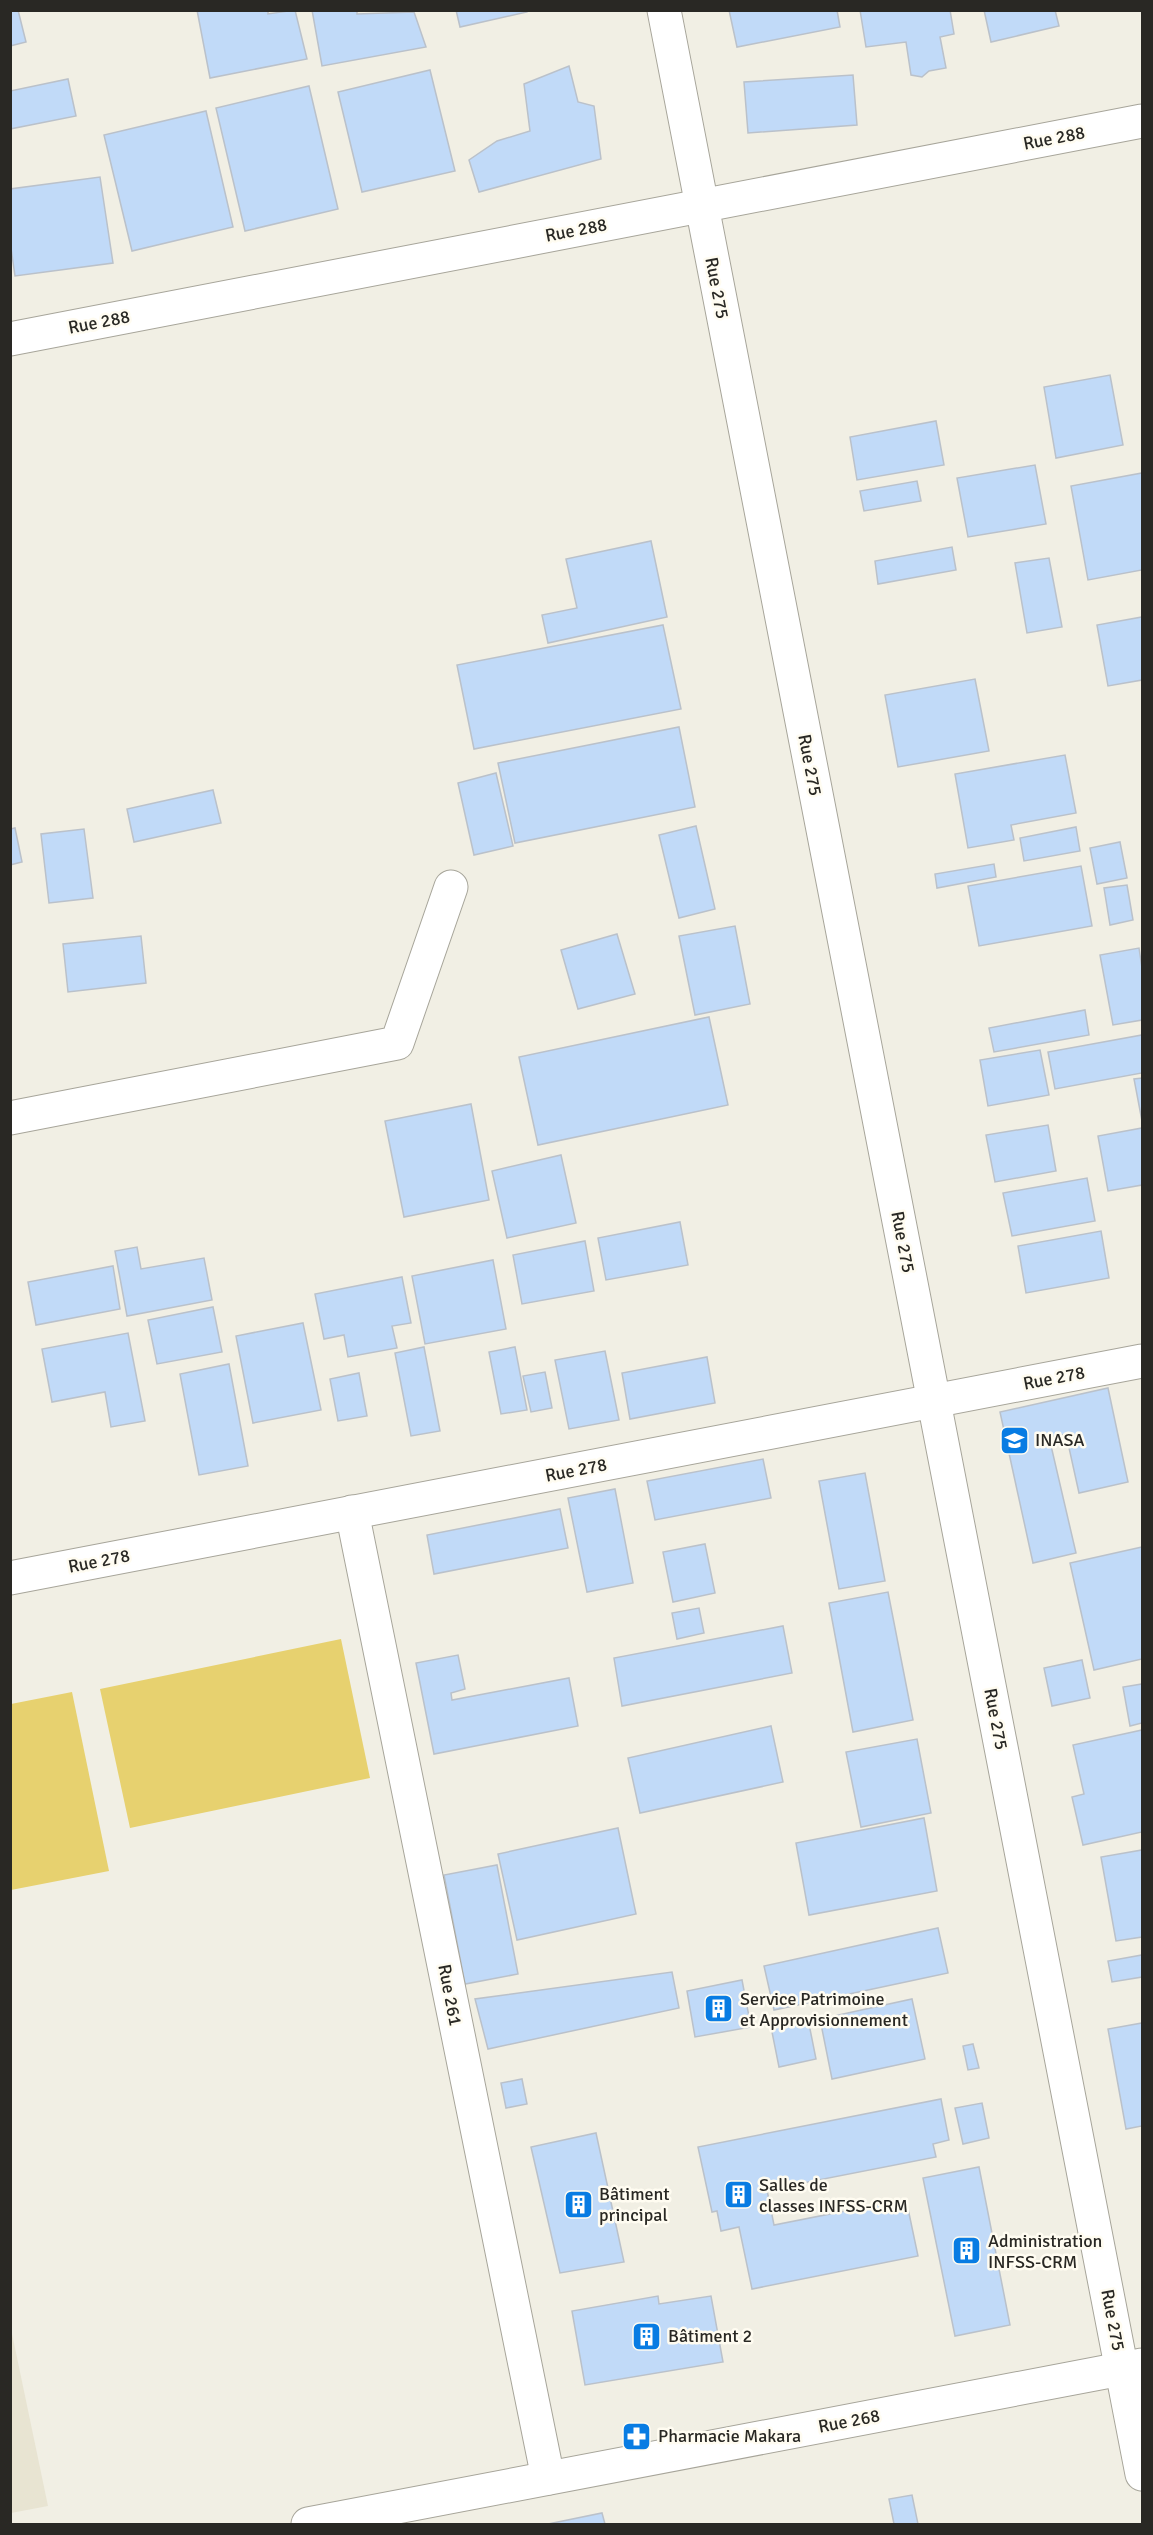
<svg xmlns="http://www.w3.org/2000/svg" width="1153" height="2535" viewBox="0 0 1153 2535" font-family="Signika,sans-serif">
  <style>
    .built { fill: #e8e4d2 }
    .green { fill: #e7d16f }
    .building { fill: #c1daf8; stroke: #bac1ca; stroke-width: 1.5 }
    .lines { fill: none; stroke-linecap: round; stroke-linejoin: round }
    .street-casing { stroke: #a7a59a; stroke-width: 35 }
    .street { stroke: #fff; stroke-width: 33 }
    .labels { text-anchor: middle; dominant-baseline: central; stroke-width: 5; stroke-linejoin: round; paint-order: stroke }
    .street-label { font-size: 18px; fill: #292824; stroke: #fffcf1 }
    .poi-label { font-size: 18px; fill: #292824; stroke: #fffcf1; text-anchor: start }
  </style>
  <rect width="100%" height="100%" fill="#f1efe4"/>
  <polygon class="built" points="10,2324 48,2506 11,2513 10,2513"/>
  <g class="green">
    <polygon points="341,1639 370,1778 130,1828 100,1689"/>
    <polygon points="72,1692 109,1871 11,1890 11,1704"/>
  </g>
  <g class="building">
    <polygon points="10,10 18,10 26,42 10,46"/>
    <polygon points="197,10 268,10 268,14 295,10 307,59 210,78"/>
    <polygon points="312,10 357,10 357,14 414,12 426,47 322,66"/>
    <polygon points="456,10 527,10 527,12 460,27"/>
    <polygon points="729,10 837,10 840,27 737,47"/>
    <polygon points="860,10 950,10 954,34 940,37 946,68 929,71 922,77 911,75 906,42 866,47"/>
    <polygon points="984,10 1055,10 1059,26 991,42"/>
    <polygon points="569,66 578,102 594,106 601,159 479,192 469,160 497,141 530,131 524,84"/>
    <polygon points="430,70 455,171 362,192 338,92"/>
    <polygon points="853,75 857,125 748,133 744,82"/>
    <polygon points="68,79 76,116 10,129 10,91"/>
    <polygon points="309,86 338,209 245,231 216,108"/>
    <polygon points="206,111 233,227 132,251 104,135"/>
    <polygon points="100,177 113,263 15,276 10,241 10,189"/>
    <polygon points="1110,375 1123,445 1056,458 1044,387"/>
    <polygon points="936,421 944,465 857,480 850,437"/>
    <polygon points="1035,465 1046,524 968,537 957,478"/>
    <polygon points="1142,473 1142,570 1088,580 1071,486"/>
    <polygon points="917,481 921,501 864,511 860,491"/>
    <polygon points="651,541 667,617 548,643 542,615 577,608 566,559"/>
    <polygon points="952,547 956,570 878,584 875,561"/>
    <polygon points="1049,558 1062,627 1027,633 1015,563"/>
    <polygon points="1142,617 1142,680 1108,686 1097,625"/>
    <polygon points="663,625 681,709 474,749 457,665"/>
    <polygon points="975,679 989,751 898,767 885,695"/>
    <polygon points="679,727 695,807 515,843 498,763"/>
    <polygon points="1065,755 1076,813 1011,825 1014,840 968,848 955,774"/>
    <polygon points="496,773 513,846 474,855 458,783"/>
    <polygon points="213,790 221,823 134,842 127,809"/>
    <polygon points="696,826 715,909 679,918 659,835"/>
    <polygon points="1076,827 1080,851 1024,861 1020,838"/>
    <polygon points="15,828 22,862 10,865 10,829"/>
    <polygon points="84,829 93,898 49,903 41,834"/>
    <polygon points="1120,842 1127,878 1097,884 1090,848"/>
    <polygon points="994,864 996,877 937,888 935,874"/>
    <polygon points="1081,866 1092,926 979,946 968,886"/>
    <polygon points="1127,885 1133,920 1110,925 1104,888"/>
    <polygon points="735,926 750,1004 695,1015 679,936"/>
    <polygon points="617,934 635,994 578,1009 561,950"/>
    <polygon points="141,936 146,983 68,992 63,944"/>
    <polygon points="1139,948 1142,968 1142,1020 1113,1025 1100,955"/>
    <polygon points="1085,1010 1089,1035 994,1052 989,1028"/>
    <polygon points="709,1017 728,1105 538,1145 519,1057"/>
    <polygon points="1142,1035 1142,1073 1055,1089 1048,1052"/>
    <polygon points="1040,1050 1049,1095 988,1106 980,1060"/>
    <polygon points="1142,1078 1142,1121 1134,1079"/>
    <polygon points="471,1104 489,1200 404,1217 385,1121"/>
    <polygon points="1048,1125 1056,1171 995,1182 986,1135"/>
    <polygon points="1142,1128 1142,1185 1108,1191 1098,1136"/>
    <polygon points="561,1155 576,1223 507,1238 492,1171"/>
    <polygon points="1087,1178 1095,1221 1012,1236 1003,1193"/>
    <polygon points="680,1222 688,1265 606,1280 598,1238"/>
    <polygon points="1101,1231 1109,1278 1026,1293 1018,1246"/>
    <polygon points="585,1241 594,1291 522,1304 513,1255"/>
    <polygon points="137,1247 141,1269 204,1258 212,1300 127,1316 115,1251"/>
    <polygon points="493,1260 506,1329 425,1344 412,1276"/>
    <polygon points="113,1266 120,1309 36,1325 28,1282"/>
    <polygon points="402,1277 411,1323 392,1326 397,1348 348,1357 344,1335 324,1339 315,1294"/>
    <polygon points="213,1307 222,1352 157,1364 148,1320"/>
    <polygon points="303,1323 321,1410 253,1423 236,1336"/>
    <polygon points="128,1333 145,1421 111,1427 105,1392 52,1402 42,1349"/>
    <polygon points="424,1347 440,1431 411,1436 395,1353"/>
    <polygon points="515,1347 527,1410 501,1414 489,1352"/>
    <polygon points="605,1351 619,1420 569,1429 555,1360"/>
    <polygon points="707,1357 715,1403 630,1419 622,1373"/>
    <polygon points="229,1364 248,1466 199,1475 180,1374"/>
    <polygon points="545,1372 552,1408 531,1412 523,1376"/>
    <polygon points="359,1373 367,1416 338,1421 330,1379"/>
    <polygon points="1108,1388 1128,1482 1079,1493 1066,1434 1049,1437 1076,1553 1033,1563 1000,1412"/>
    <polygon points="763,1459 771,1498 655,1520 647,1481"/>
    <polygon points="865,1473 885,1581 839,1589 819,1481"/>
    <polygon points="615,1489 633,1583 587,1592 568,1498"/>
    <polygon points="560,1509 568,1548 434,1574 427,1535"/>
    <polygon points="705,1544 715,1593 673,1602 663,1552"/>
    <polygon points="1142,1547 1142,1659 1094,1670 1070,1563"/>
    <polygon points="888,1592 913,1720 853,1732 829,1603"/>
    <polygon points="699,1608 704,1633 677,1639 672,1613"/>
    <polygon points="783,1626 792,1673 622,1706 614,1658"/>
    <polygon points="458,1655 465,1689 451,1693 452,1700 569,1678 578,1726 434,1754 416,1663"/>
    <polygon points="1082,1660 1090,1698 1052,1706 1044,1668"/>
    <polygon points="1142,1684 1142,1723 1130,1726 1123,1687"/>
    <polygon points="771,1726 783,1782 640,1813 628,1758"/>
    <polygon points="1142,1730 1142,1832 1083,1845 1072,1797 1084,1794 1073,1745"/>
    <polygon points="917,1739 931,1813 861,1827 846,1752"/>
    <polygon points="924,1818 937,1891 809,1915 796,1843"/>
    <polygon points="618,1828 636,1914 517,1940 498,1854"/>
    <polygon points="1142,1850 1142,1937 1116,1941 1101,1857"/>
    <polygon points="497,1865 518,1974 465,1984 444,1875"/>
    <polygon points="938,1928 948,1973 774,2010 764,1966"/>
    <polygon points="1142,1955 1142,1977 1112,1982 1108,1961"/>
    <polygon points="672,1972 679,2008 488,2049 475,1999"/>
    <polygon points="742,1980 751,2027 695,2037 687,1991"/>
    <polygon points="912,1999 925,2059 832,2079 820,2019"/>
    <polygon points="808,2019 816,2059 779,2067 771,2027"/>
    <polygon points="1142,2023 1142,2126 1126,2129 1108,2029"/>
    <polygon points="973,2044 979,2068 968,2070 963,2046"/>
    <polygon points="522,2079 527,2104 506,2108 501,2083"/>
    <polygon points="941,2099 949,2140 933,2144 936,2157 767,2190 774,2225 906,2199 918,2256 752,2289 739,2227 721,2231 717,2211 712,2212 698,2147"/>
    <polygon points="982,2103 989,2138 963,2144 955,2108"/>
    <polygon points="596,2133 624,2262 560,2273 531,2147"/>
    <polygon points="979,2167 1010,2325 955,2336 923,2178"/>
    <polygon points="658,2296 659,2304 711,2296 723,2362 585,2385 572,2311"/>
    <polygon points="912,2495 918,2524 894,2524 889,2499"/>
    <polygon points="602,2513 605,2524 548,2524"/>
  </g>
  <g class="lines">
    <defs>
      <g id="street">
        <polyline points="664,10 1142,2474"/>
        <polyline points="10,339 1142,121"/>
        <polyline points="10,1118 397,1043 451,887"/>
        <polyline points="352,1512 548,2478"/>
        <polyline points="10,1578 1142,1361"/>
        <polyline points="308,2524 1142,2365"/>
      </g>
    </defs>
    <use href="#street" class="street-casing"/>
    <use href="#street" class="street"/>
  </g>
  <defs>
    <symbol id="school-square" viewBox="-11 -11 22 22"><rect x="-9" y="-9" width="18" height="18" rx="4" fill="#087ce3" stroke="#fffcf1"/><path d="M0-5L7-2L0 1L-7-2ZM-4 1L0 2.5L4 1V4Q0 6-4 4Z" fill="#fff"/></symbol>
    <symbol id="building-square" viewBox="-11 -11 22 22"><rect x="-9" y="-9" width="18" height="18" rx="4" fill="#087ce3" stroke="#fffcf1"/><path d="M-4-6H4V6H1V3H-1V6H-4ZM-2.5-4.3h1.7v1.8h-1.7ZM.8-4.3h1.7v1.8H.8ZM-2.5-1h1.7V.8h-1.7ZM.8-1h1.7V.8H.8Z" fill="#fff"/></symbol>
    <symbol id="pharmacy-square" viewBox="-11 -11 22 22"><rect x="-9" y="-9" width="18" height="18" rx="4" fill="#087ce3" stroke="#fffcf1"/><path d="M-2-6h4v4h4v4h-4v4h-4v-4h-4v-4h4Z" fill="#fff"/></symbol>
  </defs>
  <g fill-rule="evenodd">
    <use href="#school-square" x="998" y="1424" width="33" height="33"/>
    <use href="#building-square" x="702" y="1992" width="33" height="33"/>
    <use href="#building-square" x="722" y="2178" width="33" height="33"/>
    <use href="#building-square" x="562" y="2188" width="33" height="33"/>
    <use href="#building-square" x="950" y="2234" width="33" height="33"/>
    <use href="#building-square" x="630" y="2320" width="33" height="33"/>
    <use href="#pharmacy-square" x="620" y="2420" width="33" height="33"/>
  </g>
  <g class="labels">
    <g class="street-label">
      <text transform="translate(1054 138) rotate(-11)">Rue 288</text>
      <text transform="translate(576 230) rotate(-11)">Rue 288</text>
      <text transform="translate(717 288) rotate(79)">Rue 275</text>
      <text transform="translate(99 322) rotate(-11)">Rue 288</text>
      <text transform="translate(810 765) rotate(79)">Rue 275</text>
      <text transform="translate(903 1242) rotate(79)">Rue 275</text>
      <text transform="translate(1054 1378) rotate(-11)">Rue 278</text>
      <text transform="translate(576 1470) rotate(-11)">Rue 278</text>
      <text transform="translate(99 1561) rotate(-11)">Rue 278</text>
      <text transform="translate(996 1719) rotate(79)">Rue 275</text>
      <text transform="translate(450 1995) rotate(79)">Rue 261</text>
      <text transform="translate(1113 2320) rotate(79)">Rue 275</text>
      <text transform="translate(849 2421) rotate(-11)">Rue 268</text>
    </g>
    <g class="poi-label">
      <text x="1035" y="1440">INASA</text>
      <text x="740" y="1999">Service Patrimoine<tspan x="740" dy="21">et Approvisionnement</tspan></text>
      <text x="759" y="2185">Salles de<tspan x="759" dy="21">classes INFSS-CRM</tspan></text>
      <text x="599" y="2194">Bâtiment<tspan x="599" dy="21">principal</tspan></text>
      <text x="988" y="2241">Administration<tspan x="988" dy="21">INFSS-CRM</tspan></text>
      <text x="668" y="2336">Bâtiment 2</text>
      <text x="658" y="2436">Pharmacie Makara</text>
    </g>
  </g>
  <rect width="1153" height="2535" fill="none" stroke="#292824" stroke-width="24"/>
</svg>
